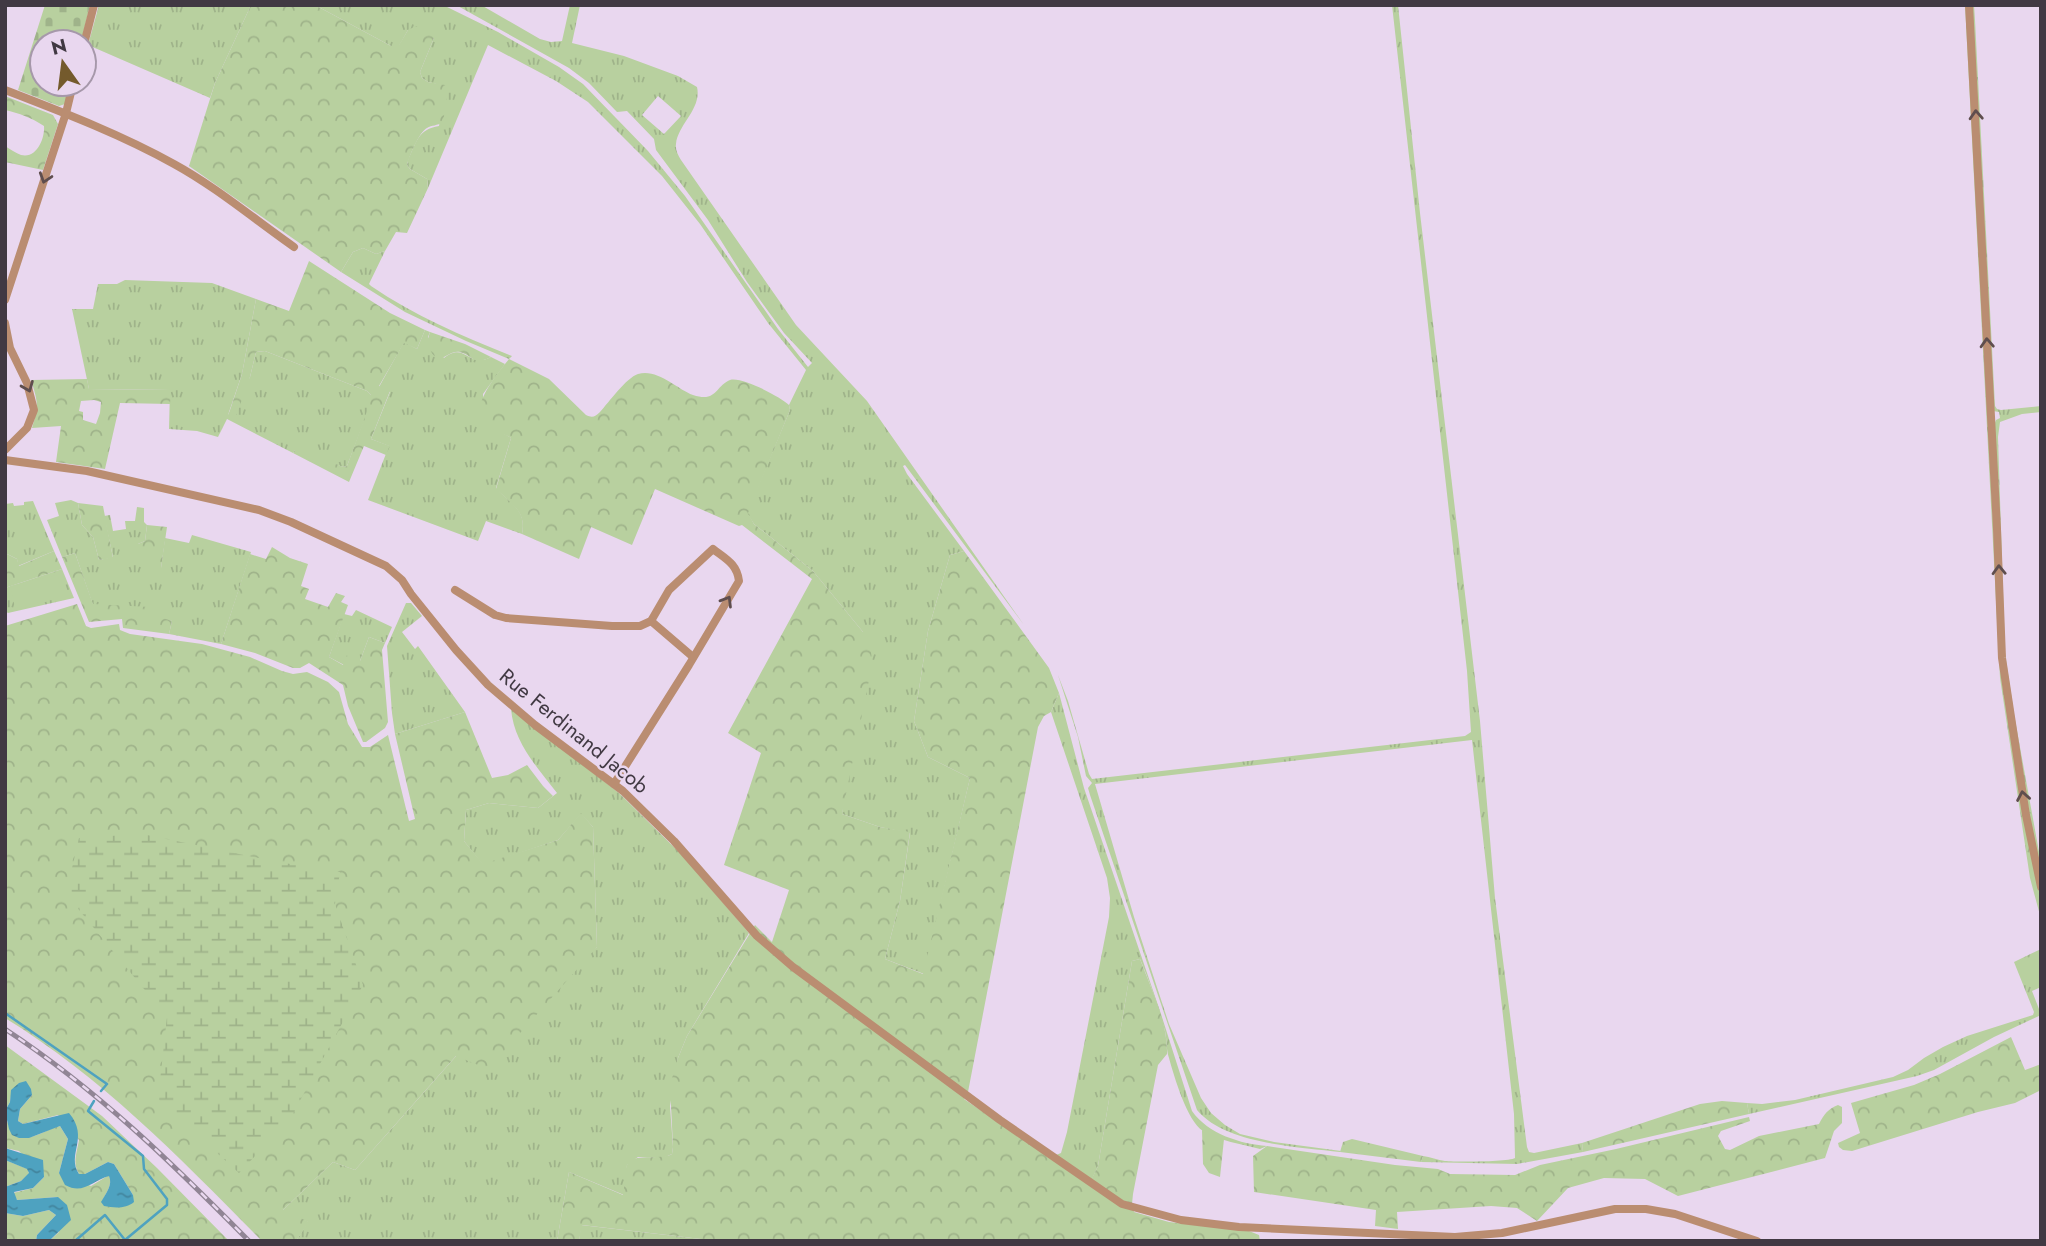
<svg xmlns="http://www.w3.org/2000/svg" width="2046" height="1246" viewBox="0 0 2046 1246" font-family="Jost,sans-serif">
  <style>
    .grass { fill: url(#grass-tufts); fill-rule: evenodd }
    .forest { fill: url(#forest-crowns); fill-rule: evenodd }
    .wetland { fill: url(#wetland-marsh) }
    .cemetery { fill: url(#cemetery-stones) }
    .green { fill: #b8d09f }
    .water { fill: url(#water-ripples) }
    .lines { fill: none; stroke-linecap: round; stroke-linejoin: round }
    .stream { stroke: #4ea2c0; stroke-width: 2.5 }
    .minor { stroke: #ba8d71; stroke-width: 8 }
    .rail-casing { stroke: #918595; stroke-width: 5 }
    .rail { stroke: #e9d7ef; stroke-width: 2.5; stroke-dasharray: 8; stroke-linecap: butt }
    .oneway { stroke: #5f4e4e }
    .labels { text-anchor: middle; dominant-baseline: central; stroke-width: 5; stroke-linejoin: round; paint-order: stroke }
    .street-label { font-size: 21px; fill: #413943; stroke: #e9d7ef }
  </style>
  <defs>
    <pattern id="grass-tufts" width="24" height="20" patternUnits="userSpaceOnUse" patternTransform="scale(1.75)"><rect width="24" height="20" fill="#b8d09f"/><path d="M3 7l-1-3M5 7V3M7 7l1-3M15 17l-1-3M17 17v-4M19 17l1-3" fill="none" stroke="#9fb38a"/></pattern>
    <pattern id="forest-crowns" width="20" height="18" patternUnits="userSpaceOnUse" patternTransform="scale(1.75)"><rect width="20" height="18" fill="#b8d09f"/><path d="M2 6a3 3 0 1 1 6 0M12 15a3 3 0 1 1 6 0" fill="none" stroke="#9fb38a"/></pattern>
    <pattern id="wetland-marsh" width="20" height="14" patternUnits="userSpaceOnUse" patternTransform="scale(1.75)"><rect width="20" height="14" fill="#b8d09f"/><path d="M1 5h8M5 5V1M11 12h8M15 12V8" fill="none" stroke="#9fb38a"/></pattern>
    <pattern id="cemetery-stones" width="16" height="16" patternUnits="userSpaceOnUse" patternTransform="scale(1.75)"><rect width="16" height="16" fill="#b8d09f"/><path d="M2 7V4a2 2 0 0 1 4 0v3zM10 15v-3a2 2 0 0 1 4 0v3z" fill="#9fb38a"/></pattern>
    <pattern id="water-ripples" width="26" height="14" patternUnits="userSpaceOnUse" patternTransform="scale(1.75)"><rect width="26" height="14" fill="#4ea2c0"/><path d="M2 4q2-2 4 0t4 0M15 11q2-2 4 0t4 0" fill="none" stroke="#42859e"/></pattern>
  </defs>
  <rect width="100%" height="100%" fill="#e9d7ef"/>
  <g class="grass">
    <polygon points="99,5 251,5 215,83 210,98 88,45"/>
    <path d="M315,5H443L498,32L559,67L583,84L648,151L685,196L778,329L808,367L812,363L784,333L747,282L708,220L656,150L654,139L627,111L617,112L589,83L569,68L456,5H481L540,39L551,42L562,41L570,5H580L572,43L624,56L678,76L697,87C702,109 678,124 676,144C675,150 678,155 681,160L796,325L867,401L1024,625L905,465L903,466L907,474L964,551L950,555L928,631L914,721L928,757L970,778L924,974L885,959L900,901L910,833L880,827L842,814L863,632L813,571L754,524L747,513L790,410L789,405L806,370L768,323L700,224L662,176L588,102L556,81L488,45L428,188L427,179L410,169L407,165L408,160C416,143 418,129 439,126L445,86L428,82L422,78L420,72L434,38L408,30L399,46H391ZM658,96L681,116L664,134L642,115Z"/>
    <path d="M1392,5H1398L1420,213L1480,721L1495,898L1527,1147L1529,1152L1534,1153L1582,1143L1583,1152L1517,1164L1421,1162L1423,1156C1430,1157 1438,1160 1445,1161C1456,1162 1508,1162 1515,1158L1514,1114L1472,740L1095,784L1134,917L1169,1024L1201,1098L1211,1113L1225,1125L1240,1134L1274,1142L1341,1151L1340,1152C1298,1147 1225,1144 1197,1110L1090,795L1088,788L1092,783L1086,776L1078,737L1058,675L1068,701L1089,774L1092,779L1465,736L1471,732L1467,671L1453,547Z"/>
    <polygon points="1965,5 1967,5 1998,617 2034,865 2041,898 2041,919 2030,878 2000,678"/>
    <polygon points="1972,5 1974,5 1975,20 1995,406 1997,409 2001,410 2041,406 2041,412 2022,414 2000,422 1998,437 2005,653 2014,714 2041,863 2041,877 2035,850 2004,651 1993,428 1996,420 2000,418 1999,412 1993,411"/>
    <path d="M363,248L376,254L385,251L369,284L371,286C415,316 462,336 512,356L509,359L466,341L405,312L341,272L353,252Z"/>
    <polygon points="125,280 212,283 256,299 242,374 228,415 250,377 256,352 265,351 367,391 371,395 371,403 347,466 343,467 295,450 293,453 227,419 218,437 197,431 169,429 170,390 89,389 72,309 93,309 98,284 117,284"/>
    <path d="M425,330L430,332L428,337L444,358C466,341 467,369 491,357L505,364L483,394L484,425C492,433 503,431 511,438L496,488C510,504 527,509 522,534L486,521L478,541L368,500L389,446L371,439L390,392L379,387L404,342L417,349Z"/>
    <polygon points="71,500 78,503 82,525 93,537 99,560 113,557 104,516 110,515 113,531 126,529 125,521 135,521 137,507 144,508 144,522 147,525 145,541 138,544 161,568 165,538 189,543 192,535 251,552 221,644 169,634 172,621 93,605 75,553 62,557 47,520 59,516 55,503"/>
    <polygon points="33,501 54,551 18,566 17,559 5,553 5,504 13,503 14,506 24,505 24,502"/>
    <polygon points="62,569 74,598 8,613 5,611 5,588"/>
    <polygon points="406,603 411,603 422,616 402,632 415,649 418,646 465,712 395,734 392,713 387,646"/>
    <polygon points="356,610 392,627 385,643 369,637 360,661 344,665 329,657 344,614 352,616"/>
    <path d="M1059,693L1084,788L1161,1014L1192,1111C1208,1134 1241,1144 1267,1146L1260,1149C1242,1144 1219,1141 1203,1131C1187,1121 1174,1076 1169,1058C1166,1049 1167,1040 1165,1031C1158,1007 1150,982 1140,959L1132,961L1098,1166L1091,1181L1056,1155L1061,1153L1067,1132L1109,917L1110,898L1107,878L1051,712Z"/>
    <path d="M511,709L619,793L683,856L749,933L687,1036L678,1058L670,1106L673,1147L672,1154L663,1158L638,1157L627,1165L624,1195L569,1172L557,1241H296L308,1222L282,1211L333,1162L355,1170L457,1055L597,947L593,827L581,814L558,840L483,865L464,841L466,810L489,803L538,808L557,793C537,767 514,743 511,709Z"/>
    <polygon points="2041,949 2041,987 2032,991 2039,1009 2041,1008 2041,1015 1994,1037 1934,1070 1917,1076 1749,1114 1747,1103 1762,1104 1795,1100 1893,1077 1908,1070 1924,1058 1943,1047 1967,1036 2033,1015 2034,1012 2014,962"/>
    <polygon points="581,1225 718,1241 579,1241"/>
  </g>
  <g class="forest">
    <path d="M251,5H315L391,46L399,45L408,30L416,26L432,32L434,38L420,72L422,78L428,82L445,85L448,92L443,122C437,126 432,125 427,128C419,132 409,157 407,165L410,169L427,179L428,188L407,233L396,232L385,251L376,254L363,248L353,252L341,272L189,166L215,83Z"/>
    <path d="M5,96L53,115L58,124L43,170L5,162V146C10,149 16,153 21,155C37,159 45,138 44,126C32,118 19,113 5,110Z"/>
    <polygon points="309,261 390,313 425,330 417,349 404,343 379,386 390,391 371,439 390,446 386,455 364,446 349,482 293,453 295,450 301,449 343,467 347,466 370,403 371,395 367,391 265,351 256,352 250,377 235,419 228,416 242,374 256,299 289,311"/>
    <path d="M430,332L465,344L491,357C473,366 474,356 460,352C452,350 446,358 438,359C429,353 426,342 430,332Z"/>
    <path d="M509,359L549,379L586,415C592,418 595,417 600,412C609,402 626,378 638,374C657,368 677,389 693,395C717,403 715,386 730,380C741,376 781,397 789,405L790,410L748,513L754,524L813,571L863,632C870,644 872,652 872,665L842,814L880,827L910,832L900,901L885,959L923,974L970,778L928,757L914,721L928,631L950,555L964,551L1049,668L1059,693L1051,712L1044,716L1038,727L968,1092L964,1099L1089,1184L1098,1166L1132,961L1140,959C1151,989 1168,1022 1167,1054L1158,1065L1133,1194L1132,1204L1134,1212L1169,1222L1249,1231L1259,1235L1260,1241H718L582,1225L579,1241H557L569,1172L623,1195C625,1186 624,1173 627,1165C633,1152 659,1161 672,1154L673,1147L670,1085L678,1058L687,1036L755,925L772,942L789,890L724,865L761,753L728,733L812,579L742,525L739,526L655,489L632,545L591,527L579,559L522,534C527,511 510,503 496,489L511,438C505,433 497,434 490,431C461,416 497,374 509,359Z"/>
    <path d="M87,379L89,389L171,390L170,404L120,403L105,469L56,462L61,426L32,428C39,406 38,402 31,380ZM94,400L101,402L100,413L96,424L83,420V412L79,411L81,401Z"/>
    <polygon points="78,503 103,506 113,558 99,560 93,537 82,525"/>
    <polygon points="147,525 167,527 161,568 146,568 137,559 138,544 145,541"/>
    <polygon points="272,547 290,558 308,564 301,586 309,589 305,599 328,607 336,593 345,596 341,602 348,605 329,657 343,665 347,655 360,661 369,637 385,643 382,650 388,722 385,728 366,742 363,742 348,706 343,685 309,663 300,668 293,668 255,653 221,644 250,554 266,559"/>
    <polygon points="54,551 62,569 5,588 5,553 17,559 19,566"/>
    <polygon points="75,553 93,604 150,607 154,615 172,621 169,634 123,628 122,619 89,622 62,557"/>
    <path d="M77,604L86,626L91,628L119,624L120,630L130,634L202,644L250,657L282,671L293,674L307,672L328,682L339,692L348,724L362,747H370L388,735L409,821L415,819L395,734L465,712L492,778L508,775L527,765L543,786L553,796L538,808L489,803L466,810L464,841L483,864L558,840L581,813L593,827L597,947L488,1069L456,1056L355,1170L333,1162L283,1210L309,1222L296,1241H262C183,1161 102,1077 5,1018V626Z"/>
    <polygon points="2011,1037 2025,1070 2041,1064 2041,1090 2015,1103 1978,1112 1852,1151 1843,1150 1839,1147 1838,1143 1860,1133 1851,1103 1914,1085 1940,1074"/>
    <path d="M5,1045L102,1116L157,1168L229,1241H49L59,1232L58,1197L17,1200L13,1193L33,1188L44,1177L19,1151L5,1148V1116L12,1134C29,1144 43,1130 60,1126L68,1139L59,1173L91,1186L109,1175C113,1185 106,1193 102,1201L133,1195L114,1164L108,1162L85,1174H79C72,1163 77,1152 79,1140L58,1115L23,1124L18,1121L20,1109L32,1095L12,1090L10,1102L5,1111Z"/>
    <polygon points="1722,1101 1747,1103 1749,1114 1583,1152 1582,1143 1700,1104"/>
    <path d="M1838,1105L1842,1107V1123L1834,1131L1825,1158L1678,1196L1645,1179L1604,1178L1568,1188L1537,1221L1517,1208L1491,1206L1397,1212L1398,1229L1375,1226L1376,1210L1254,1192L1253,1156L1267,1146L1395,1165L1438,1169L1450,1174L1515,1175L1540,1165L1616,1149L1749,1117L1750,1121L1721,1131L1718,1136L1725,1149L1730,1150L1759,1136L1819,1124C1824,1114 1828,1109 1838,1105Z"/>
    <polygon points="1202,1130 1224,1139 1220,1177 1209,1173 1203,1164"/>
    <polygon points="1352,1139 1423,1156 1421,1162 1340,1152 1343,1142"/>
    <polygon points="5,1160 28,1169 29,1174 21,1181 5,1187"/>
    <polygon points="49,1210 56,1215 37,1235 36,1241 5,1241 5,1213 23,1216"/>
  </g>
  <polygon class="wetland" points="142,834 278,862 340,872 335,904 363,985 290,1119 239,1173 158,1099 167,1017 66,894 79,838"/>
  <polygon class="cemetery" points="45,5 90,5 81,42 42,42 42,84 70,84 65,104 59,106 18,90"/>
  <polygon class="green" points="58,575 63,596 15,608 10,586"/>
  <g class="water">
    <path d="M26,1081L31,1089L32,1095L20,1109L18,1121L23,1124L69,1113C90,1138 66,1154 79,1174H85L108,1162L114,1164L133,1195L134,1202C126,1209 114,1208 104,1206L101,1202C106,1193 113,1185 109,1176C92,1181 83,1195 65,1185L59,1173L68,1139L60,1126L29,1138H19L12,1135L9,1129L5,1111L10,1102L11,1090L19,1083Z"/>
    <polygon points="5,1148 43,1160 44,1177 33,1188 14,1192 17,1200 58,1197 67,1205 71,1220 49,1241 36,1241 37,1235 56,1215 49,1210 23,1216 5,1213 5,1187 21,1181 29,1173 27,1169 5,1160"/>
  </g>
  <g class="lines">
    <g class="stream">
      <polyline points="5,1013 107,1084 101,1091"/>
      <polyline points="75,1241 105,1215 125,1240 167,1205 167,1199 144,1169 143,1156 88,1111 94,1101"/>
    </g>
    <g class="minor">
      <polyline points="1969,5 1997,529 2002,658 2026,815 2041,887"/>
      <polyline points="84,44 94,5"/>
      <path d="M5,90C62,112 120,134 174,164C216,187 254,219 294,247"/>
      <polyline points="5,300 66,113 73,84"/>
      <polyline points="5,323 10,348 27,383 34,410 27,428 5,450"/>
      <polyline points="5,460 87,471 259,510 291,522 386,566 402,580 411,594 456,650 488,685 535,725 623,791 674,841 757,936 793,967 1000,1120 1122,1204 1181,1220 1239,1227 1455,1237 1502,1233 1615,1209 1646,1209 1675,1214 1757,1241"/>
      <path d="M455,590L495,615L506,618L612,626H640L651,621L669,590L713,549C726,559 737,564 739,581L689,665L614,784"/>
      <polyline points="651,621 693,657"/>
    </g>
    <defs>
      <path id="rail" d="M5,1029C99,1091 171,1162 249,1241"/>
    </defs>
    <use href="#rail" class="rail-casing"/>
    <use href="#rail" class="rail"/>
  </g>
  <defs><path id="oneway-chevron" d="M-2-3.5L2.5 0L-2 3.5" fill="none" stroke-width="1.6" stroke-linecap="round" stroke-linejoin="round" transform="scale(1.75)"/></defs>
  <g class="oneway">
    <use href="#oneway-chevron" transform="translate(1976 115) rotate(-93)"/>
    <use href="#oneway-chevron" transform="translate(45 178) rotate(108)"/>
    <use href="#oneway-chevron" transform="translate(1987 343) rotate(-93)"/>
    <use href="#oneway-chevron" transform="translate(28 387) rotate(68)"/>
    <use href="#oneway-chevron" transform="translate(1999 570) rotate(-92)"/>
    <use href="#oneway-chevron" transform="translate(727 601) rotate(-59)"/>
    <use href="#oneway-chevron" transform="translate(2023 796) rotate(-100)"/>
  </g>
  <g class="labels">
    <g class="street-label">
      <text transform="translate(574 731) rotate(39)">Rue Ferdinand Jacob</text>
    </g>
  </g>
  <rect width="2046" height="1246" fill="none" stroke="#413943" stroke-width="14"/>
  <g transform="translate(63 63) rotate(346)"><circle r="33" fill="#e9d7ef" stroke="#a698aa" stroke-width="2"/>
  <path d="M0-5L12 26L0 18L-12 26Z" fill="#745a2c"/>
  <text y="-10" font-size="19" font-weight="bold" text-anchor="middle" fill="#413943">N</text>
  </g>
</svg>
